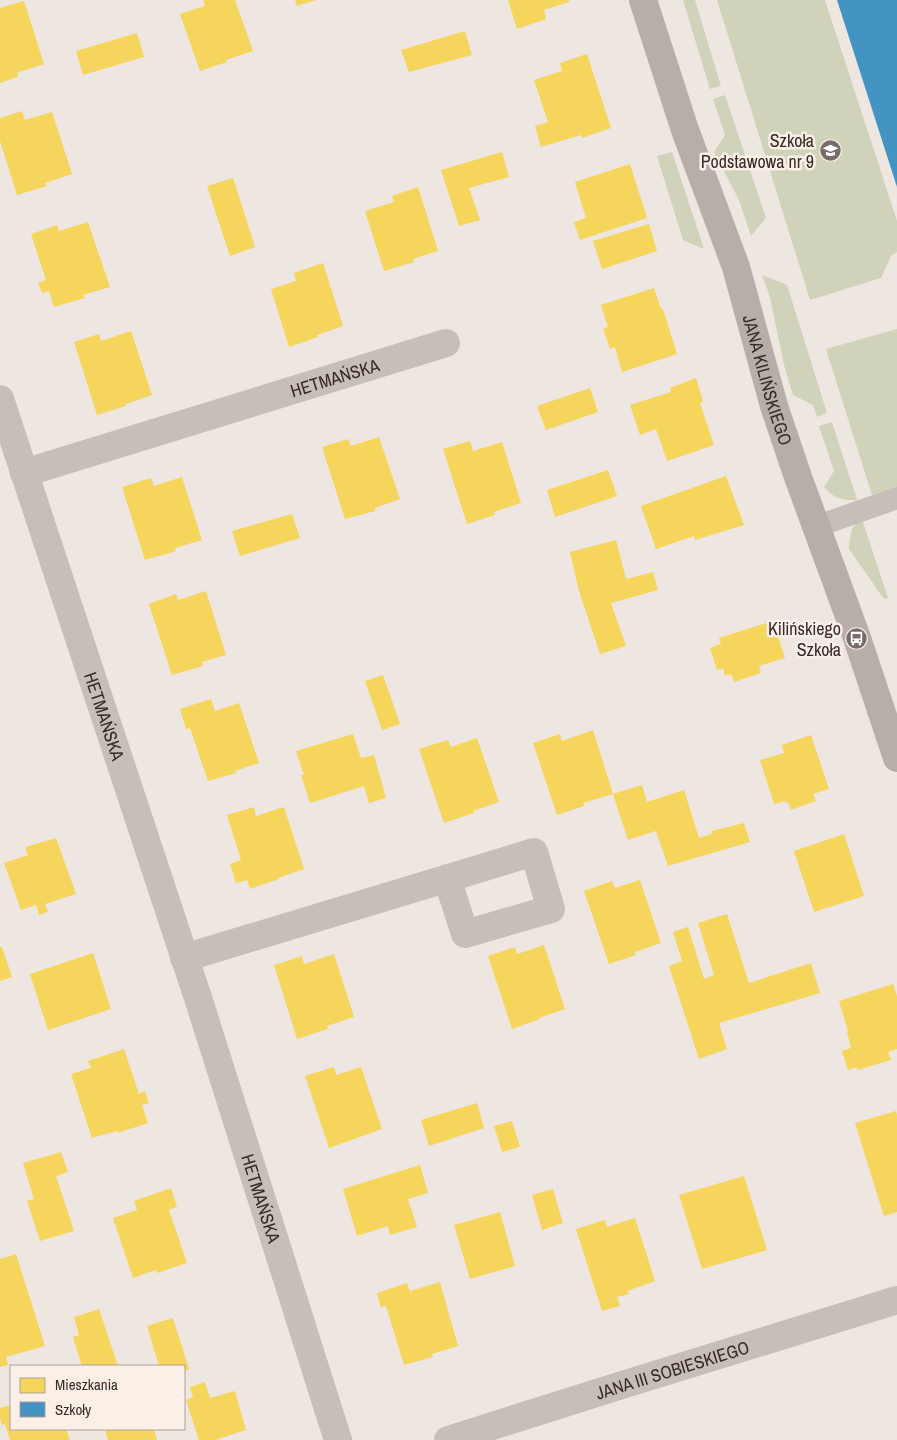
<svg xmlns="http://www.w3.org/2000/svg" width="897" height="1440" viewBox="0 0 897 1440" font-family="'Archivo Narrow',sans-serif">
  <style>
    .green { fill: #d0d3ba }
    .homes { fill: #f6d55c }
    .schools { fill: #4393c3 }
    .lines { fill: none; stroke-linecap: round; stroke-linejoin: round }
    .lane { stroke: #c7beb9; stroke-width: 22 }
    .street { stroke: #c7beb9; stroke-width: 28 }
    .secondary { stroke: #b7aeaa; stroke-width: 28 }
    .labels { text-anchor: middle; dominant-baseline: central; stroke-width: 5; stroke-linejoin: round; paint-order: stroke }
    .poi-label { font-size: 18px; fill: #382b27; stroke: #fbf0e7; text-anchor: end }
    .street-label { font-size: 18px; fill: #382b27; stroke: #fbf0e7 }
  </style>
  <rect width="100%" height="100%" fill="#ede6e1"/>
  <g class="green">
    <polygon points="683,0 695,0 721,86 710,89"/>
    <polygon points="717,0 825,0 897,221 897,252 891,256 881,278 810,300"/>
    <polygon points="725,95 766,218 751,236 739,200 714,152 725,135 713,99"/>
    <polygon points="672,152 704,249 683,240 657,156"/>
    <polygon points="762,275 787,285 827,413 817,417 813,405 793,395 784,365 770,297"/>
    <polygon points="897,329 897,487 872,495 826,349"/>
    <path d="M832,422L857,500C843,501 833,498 824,487L834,471L819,426Z"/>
    <path d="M862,519L888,598L884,599L849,549C850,537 850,525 862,519Z"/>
  </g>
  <g class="homes">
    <polygon points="203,0 235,0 253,51 226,60 227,62 200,71 180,14 205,6"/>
    <polygon points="295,0 316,0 297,6"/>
    <polygon points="508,0 569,0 569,2 544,10 546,19 517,29"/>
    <polygon points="24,1 44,64 17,73 18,77 0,83 0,8"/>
    <polygon points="465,31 472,55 409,72 401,50"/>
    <polygon points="137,33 144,57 83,75 76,51"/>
    <polygon points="587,54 611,128 582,138 581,135 541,147 535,126 548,122 534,80 562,71 560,63"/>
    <polygon points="22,111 25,120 52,112 72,174 45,183 47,186 17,195 0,141 0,118"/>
    <polygon points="502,152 509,177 469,188 480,220 459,226 441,170"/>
    <polygon points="630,164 647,218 580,240 574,222 586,218 575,182"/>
    <polygon points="233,178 255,247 230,256 207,186"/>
    <polygon points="418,187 438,251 413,259 414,262 384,271 365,211 394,202 392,196"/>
    <polygon points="88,222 110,287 83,295 85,298 54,307 49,291 42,293 38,283 46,280 31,234 57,225 59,231"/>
    <polygon points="649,224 657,251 602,269 593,241"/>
    <polygon points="323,263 343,326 317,335 318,337 289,347 271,289 296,281 294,273"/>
    <polygon points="654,288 661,309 663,309 677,354 622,372 615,347 610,349 603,328 608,327 601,305"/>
    <polygon points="131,331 152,395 126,404 126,406 97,415 74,342 99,334 101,341"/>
    <polygon points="696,378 703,401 700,403 714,445 667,461 656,429 640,435 630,405 671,392 670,388"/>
    <polygon points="590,388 598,412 546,430 537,406"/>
    <polygon points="379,437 400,499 375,508 375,511 345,519 322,447 348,439 351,446"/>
    <polygon points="470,441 473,451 502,442 521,503 494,512 495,515 467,524 443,449"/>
    <polygon points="608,470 617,496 555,517 547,490"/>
    <polygon points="726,476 744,525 695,540 694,536 656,549 641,506"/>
    <polygon points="182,477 202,540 175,548 176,551 145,560 122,487 151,478 154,486"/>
    <polygon points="292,514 300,538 240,556 232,531"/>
    <polygon points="616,540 626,579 653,572 658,590 611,603 626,646 600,654 579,591 570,552"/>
    <polygon points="206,591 226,655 202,662 203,666 172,675 149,604 176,594 178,600"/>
    <polygon points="773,621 785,658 759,666 761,673 734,682 731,674 725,676 723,668 717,670 710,648 721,644 719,638"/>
    <polygon points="383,675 400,724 382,730 365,681"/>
    <polygon points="211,699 215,711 239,703 259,763 235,771 236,773 208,781 190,728 186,729 180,709"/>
    <polygon points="593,730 613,794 583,803 584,806 557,815 533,743 560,734 562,741"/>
    <polygon points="353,734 361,758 374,755 386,798 369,803 364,786 310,803 301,775 304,775 296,751"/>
    <polygon points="811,735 829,789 813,794 816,801 791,810 788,802 786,803 785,801 774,804 760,760 784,753 782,745"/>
    <polygon points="477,738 499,802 473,811 474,813 444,823 419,749 448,740 451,747"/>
    <polygon points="642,785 647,802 684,790 699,838 712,834 711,831 744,823 750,842 668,866 656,831 628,840 613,794"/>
    <polygon points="254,807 256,816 284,807 304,869 278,878 279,879 250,889 247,880 236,883 230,864 241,860 227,815"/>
    <polygon points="844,834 864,896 814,912 794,851"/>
    <polygon points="56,838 76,894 45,904 48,912 39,915 36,905 21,910 4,863 28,855 25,847"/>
    <polygon points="640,880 661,943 635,952 636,955 609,964 584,891 612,881 615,888"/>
    <polygon points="727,914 749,983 811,963 820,993 719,1023 727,1049 699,1059 669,966 682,961 673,932 688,927 704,979 714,975 698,923"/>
    <polygon points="544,945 565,1009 539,1018 540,1019 512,1029 488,956 515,947 517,954"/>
    <polygon points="0,947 2,947 12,977 0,981"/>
    <polygon points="93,953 111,1009 48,1030 30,974"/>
    <polygon points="334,954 354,1017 327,1026 328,1029 297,1039 274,965 302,956 304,964"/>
    <polygon points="893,984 897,996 897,1049 888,1052 891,1060 858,1070 857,1067 848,1070 842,1051 851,1048 847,1032 848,1031 839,1001"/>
    <polygon points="124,1049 139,1094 145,1091 149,1103 142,1105 148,1123 118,1133 117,1131 92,1138 71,1074 91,1068 88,1061"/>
    <polygon points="334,1067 336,1075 361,1067 382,1129 329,1148 305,1076"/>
    <polygon points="477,1103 484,1128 429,1146 421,1120"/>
    <polygon points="896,1111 897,1115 897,1212 884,1216 855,1123"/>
    <polygon points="512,1121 520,1147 502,1152 494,1126"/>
    <polygon points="61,1152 68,1172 56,1176 74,1231 40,1241 27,1201 34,1199 23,1163"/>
    <polygon points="420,1165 428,1193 408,1199 417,1227 390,1235 388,1226 357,1236 343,1189"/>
    <polygon points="744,1176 767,1250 702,1269 679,1195"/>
    <polygon points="171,1188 177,1207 169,1210 187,1263 157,1273 156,1270 133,1278 113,1218 137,1210 134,1201"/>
    <polygon points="553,1189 563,1223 542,1230 532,1195"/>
    <polygon points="500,1212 515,1266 470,1279 454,1225"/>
    <polygon points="635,1218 655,1281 627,1291 629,1294 617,1297 620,1306 602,1311 576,1229 605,1220 607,1227"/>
    <polygon points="16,1254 45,1346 6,1357 8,1365 0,1367 0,1259"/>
    <polygon points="440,1282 458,1346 432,1354 433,1357 404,1365 386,1306 381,1308 377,1293 407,1283 410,1291"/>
    <polygon points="99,1309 118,1366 82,1366 73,1337 79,1335 74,1317"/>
    <polygon points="173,1318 189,1369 184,1371 184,1366 159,1366 147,1326"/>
    <polygon points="205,1382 210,1398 235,1391 246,1430 215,1440 199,1440 186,1400 193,1397 190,1387"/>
    <polygon points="11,1405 11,1429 66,1429 70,1440 10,1440 5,1424 2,1425 0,1418 0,1408"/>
    <polygon points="105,1429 154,1429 157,1440 108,1440"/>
  </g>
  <polygon class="schools" points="837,0 897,0 897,187"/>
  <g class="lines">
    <polyline class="lane" points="815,527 897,498"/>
    <g class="street">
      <path id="s1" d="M0,399L199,1001L338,1440"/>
      <path id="s2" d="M24,473L446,343"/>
      <polyline points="184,958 534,852 551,909 465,934 447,878"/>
      <path id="s3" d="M448,1440L622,1385L897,1300"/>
    </g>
    <path class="secondary" id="s4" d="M643,0L685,130L736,267L774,406L798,477L857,638L897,758"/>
  </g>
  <defs>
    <symbol id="school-disc" viewBox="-11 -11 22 22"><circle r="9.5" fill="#776c68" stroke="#fbf0e7"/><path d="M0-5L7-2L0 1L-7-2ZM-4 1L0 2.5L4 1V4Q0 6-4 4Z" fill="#fff"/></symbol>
    <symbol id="bus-disc" viewBox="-11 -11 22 22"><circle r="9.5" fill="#776c68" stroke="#fbf0e7"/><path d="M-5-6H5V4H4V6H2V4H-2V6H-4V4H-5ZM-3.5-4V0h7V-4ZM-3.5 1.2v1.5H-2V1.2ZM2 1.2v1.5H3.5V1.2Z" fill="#fff"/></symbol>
  </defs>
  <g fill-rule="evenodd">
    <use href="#school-disc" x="818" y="138" width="25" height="25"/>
    <use href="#bus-disc" x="844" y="626" width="25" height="25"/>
  </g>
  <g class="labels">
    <g class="poi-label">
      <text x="814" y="140">Szkoła<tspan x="814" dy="21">Podstawowa nr 9</tspan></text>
      <text x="841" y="628">Kilińskiego<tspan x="841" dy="21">Szkoła</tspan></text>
    </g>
    <g class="street-label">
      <text stroke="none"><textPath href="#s2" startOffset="325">HETMAŃSKA</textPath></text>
      <text stroke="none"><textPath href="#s4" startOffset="400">JANA KILIŃSKIEGO</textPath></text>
      <text stroke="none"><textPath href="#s1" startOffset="334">HETMAŃSKA</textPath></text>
      <text stroke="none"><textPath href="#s1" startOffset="841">HETMAŃSKA</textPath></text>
      <text stroke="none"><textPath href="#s3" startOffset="235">JANA III SOBIESKIEGO</textPath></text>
    </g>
  </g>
  <rect x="10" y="1365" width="175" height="65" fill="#fbf0e7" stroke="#ada19a"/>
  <rect x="20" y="1378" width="25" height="15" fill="#f6d55c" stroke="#ada19a"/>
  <text x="55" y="1390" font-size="15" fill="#382b27">Mieszkania</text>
  <rect x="20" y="1402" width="25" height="15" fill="#4393c3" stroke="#ada19a"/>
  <text x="55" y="1415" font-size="15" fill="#382b27">Szkoły</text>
</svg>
